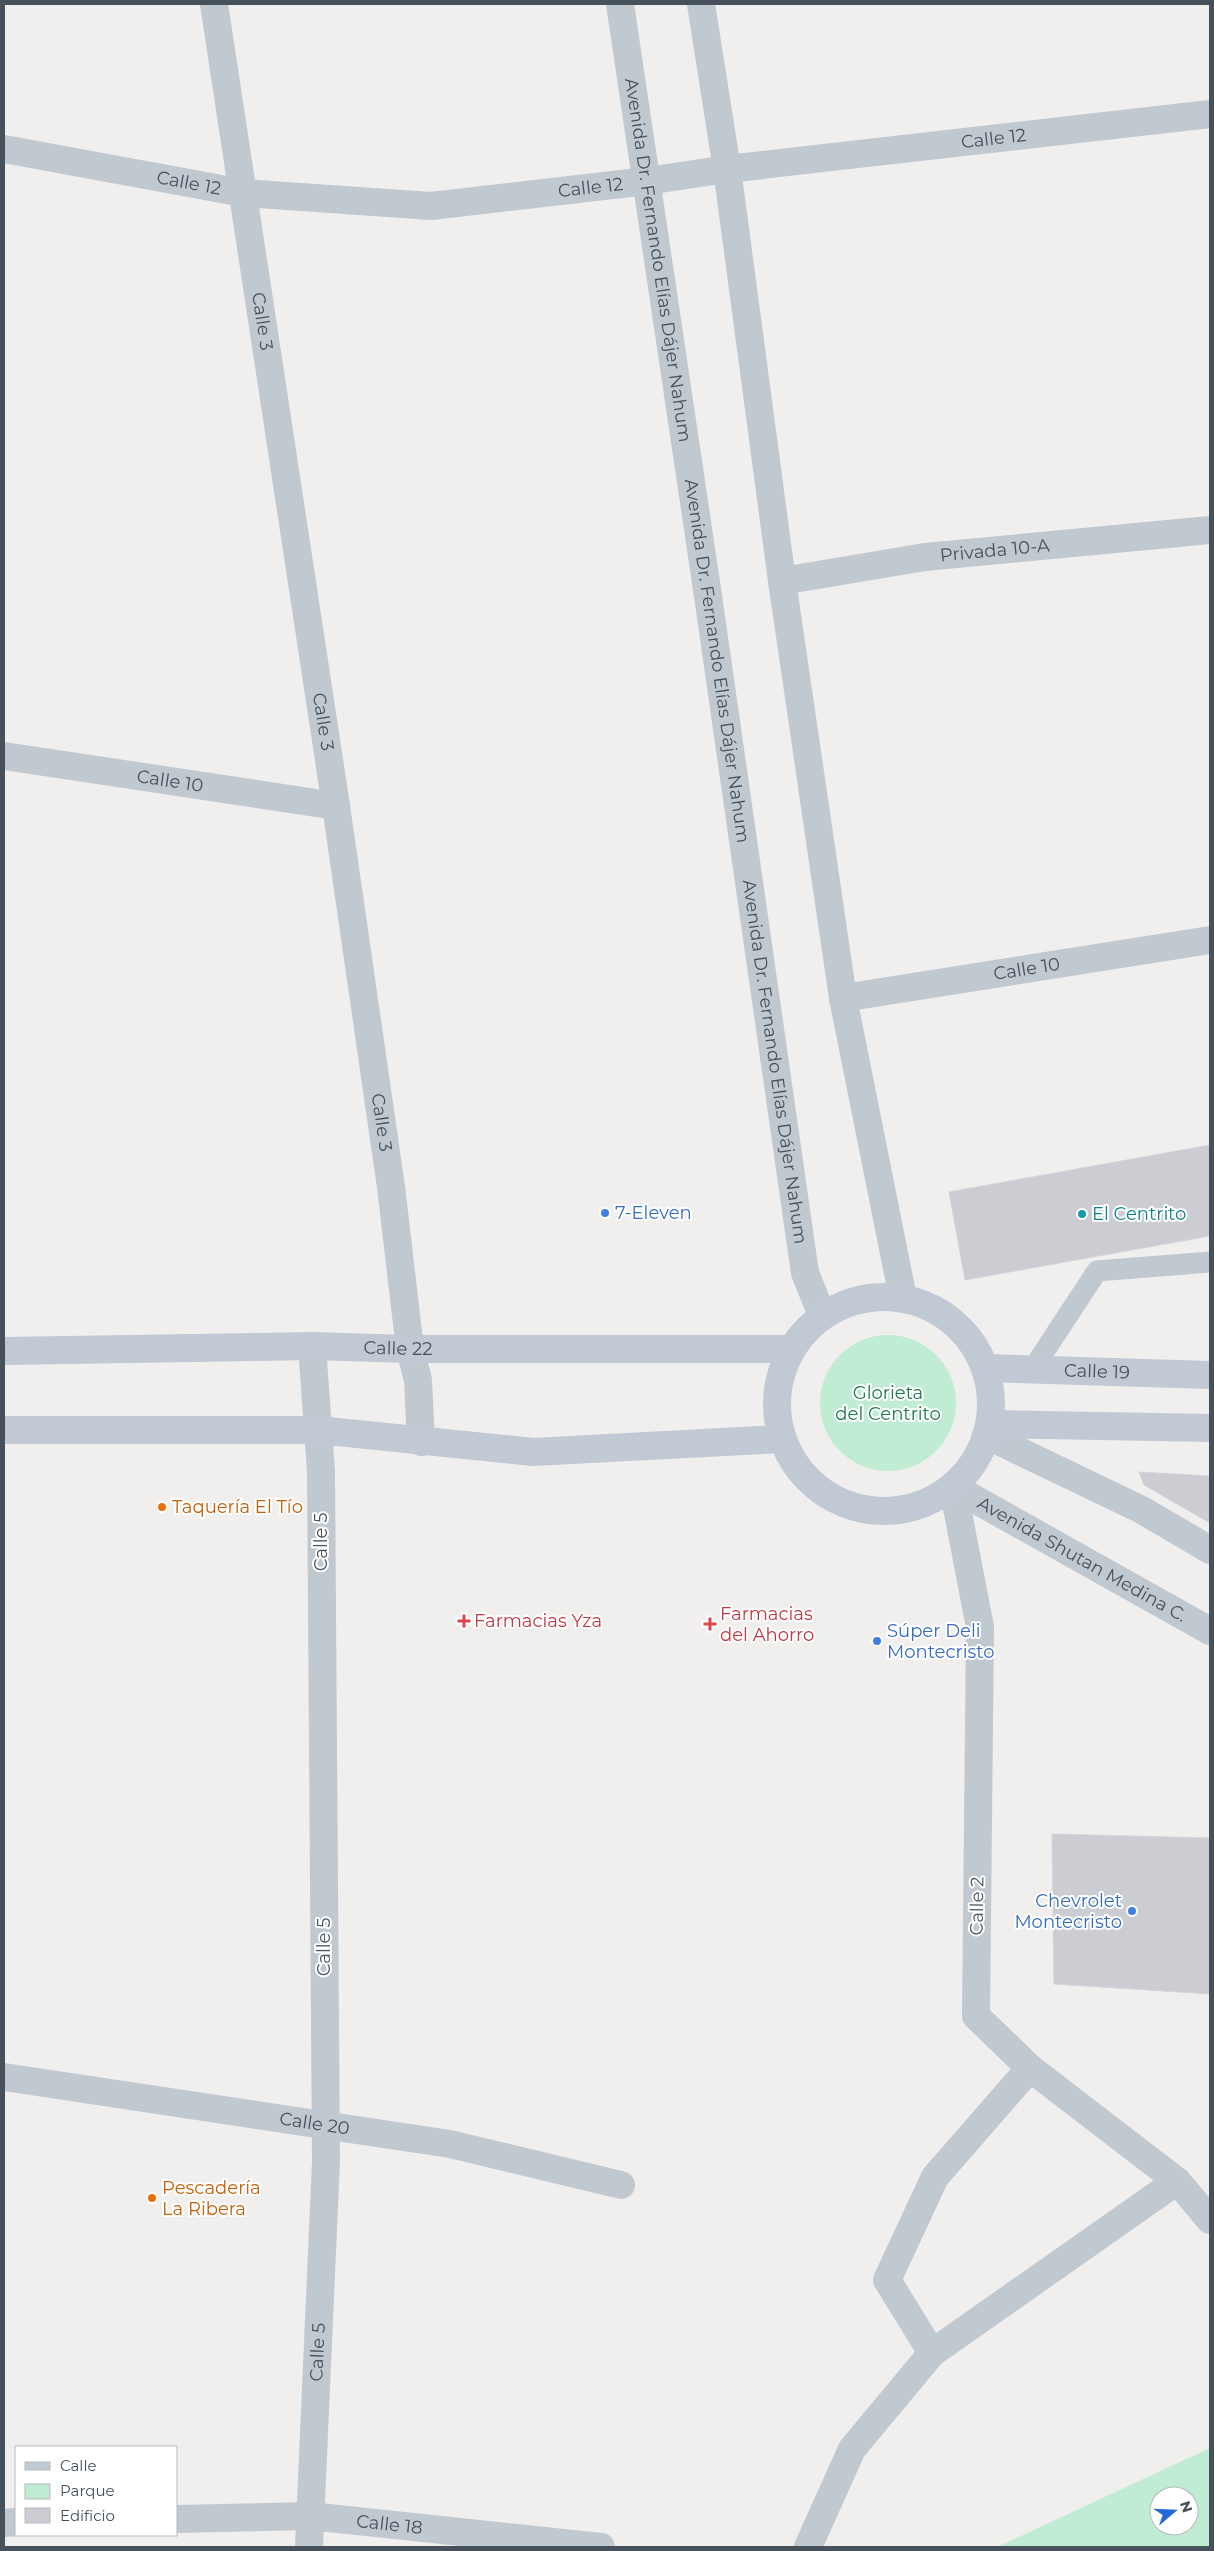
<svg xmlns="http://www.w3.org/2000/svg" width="1214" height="2551" viewBox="0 0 1214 2551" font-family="Montserrat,sans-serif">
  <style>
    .green { fill: #bfecd3; fill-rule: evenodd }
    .building { fill: #cbcdd3; stroke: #d3d4da }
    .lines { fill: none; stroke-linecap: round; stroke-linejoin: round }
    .service { stroke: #c0c8d0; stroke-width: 21 }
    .minor { stroke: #c0c8d0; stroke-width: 28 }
    .tertiary { stroke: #c0c8d0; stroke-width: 28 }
    .secondary { stroke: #c0c9d4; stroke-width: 28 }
    .shop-dot { fill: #3f7fe0; stroke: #fff; stroke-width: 2 }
    .culture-dot { fill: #0f9aa8; stroke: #fff; stroke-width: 2 }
    .food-dot { fill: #e8710a; stroke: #fff; stroke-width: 2 }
    .health-dot { fill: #e0444e; stroke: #fff; stroke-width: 2 }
    .labels { text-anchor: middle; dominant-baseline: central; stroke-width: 4; stroke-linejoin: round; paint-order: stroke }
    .street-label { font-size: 18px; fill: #47515b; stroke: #fff }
    .shop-label { font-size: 18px; fill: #366cbe; stroke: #fff; text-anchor: start }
    .culture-label { font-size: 18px; fill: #0d838f; stroke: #fff; text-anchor: start }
    .park-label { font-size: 18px; fill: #1c784e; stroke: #fff }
    .food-label { font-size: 18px; fill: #c56008; stroke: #fff; text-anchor: start }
    .health-label { font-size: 18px; fill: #be3a42; stroke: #fff; text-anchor: start }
  </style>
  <rect width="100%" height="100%" fill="#f1eeee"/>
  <g class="green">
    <circle cx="888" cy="1403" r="68"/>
    <path d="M1210,2448V2547H997ZM1159,2496H1189V2526H1159Z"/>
  </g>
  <g class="building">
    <polygon points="1210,1145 1210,1236 965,1280 949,1192"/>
    <polygon points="1139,1472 1210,1476 1210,1523 1144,1485"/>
    <polygon points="1052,1834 1210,1838 1210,1994 1054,1984"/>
  </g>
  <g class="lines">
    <polyline class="service" points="1032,1370 1097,1271 1210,1262"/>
    <g class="minor">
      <path id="s1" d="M214,4L336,806L391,1187L410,1349L418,1380L421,1442"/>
      <path id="s2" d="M4,149L243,193L431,206L647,181L727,169L1210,114"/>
      <path id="s3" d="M782,581L925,557L1210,530"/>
      <path id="s4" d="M4,756L336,806"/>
      <path id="s5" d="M843,998L1210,940"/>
      <polyline points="953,1487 980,1627 976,2016 1030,2068 1177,2181 1210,2220"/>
      <path id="s6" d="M4,2077L450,2144L621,2185"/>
      <polyline points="932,2353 887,2280 935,2177 1030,2068"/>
      <path id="s7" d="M176,2519L310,2516L601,2547"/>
      <polyline points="4,2523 16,2522"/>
      <path id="s8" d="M309,2547L326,2161L321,1471L312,1346"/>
      <polyline points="808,2547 852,2449 932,2353 1177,2181"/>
    </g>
    <g class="tertiary">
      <path id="s9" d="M620,4L708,596L805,1273L822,1315"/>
      <polyline points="701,4 727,169 782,581 843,998 903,1298"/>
      <polyline points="986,1435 1142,1510 1210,1550"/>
      <path id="s10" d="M953,1487L1210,1631"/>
    </g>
    <g class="secondary">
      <circle cx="884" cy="1404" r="107"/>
      <path id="s11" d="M4,1351L312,1346L410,1349H790"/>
      <path id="s12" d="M985,1368L1210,1375"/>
      <polyline points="990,1424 1210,1428"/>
      <polyline points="4,1430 318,1430 533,1452 781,1439"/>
    </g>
  </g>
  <g class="shop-dot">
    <circle cx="605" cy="1213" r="5"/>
    <circle cx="877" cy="1641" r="5"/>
    <circle cx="1132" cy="1911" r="5"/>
  </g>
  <circle class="culture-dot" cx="1082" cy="1214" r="5"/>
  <g class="food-dot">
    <circle cx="162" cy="1507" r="5"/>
    <circle cx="152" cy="2198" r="5"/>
  </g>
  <g class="health-dot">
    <path d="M461.5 1613.5h5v5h5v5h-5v5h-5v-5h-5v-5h5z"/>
    <path d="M707.5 1616.5h5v5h5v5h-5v5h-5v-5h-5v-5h5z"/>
  </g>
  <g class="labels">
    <g class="street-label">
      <text stroke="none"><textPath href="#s2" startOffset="998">Calle 12</textPath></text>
      <text stroke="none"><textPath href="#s2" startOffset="188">Calle 12</textPath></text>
      <text stroke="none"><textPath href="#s2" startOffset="592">Calle 12</textPath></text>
      <text stroke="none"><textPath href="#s9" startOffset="259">Avenida Dr. Fernando Elías Dájer Nahum</textPath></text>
      <text stroke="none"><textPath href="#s1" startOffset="321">Calle 3</textPath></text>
      <text stroke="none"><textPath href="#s3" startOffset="215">Privada 10-A</textPath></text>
      <text stroke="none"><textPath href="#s9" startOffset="664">Avenida Dr. Fernando Elías Dájer Nahum</textPath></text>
      <text stroke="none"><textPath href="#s1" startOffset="726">Calle 3</textPath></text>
      <text stroke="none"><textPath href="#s4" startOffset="168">Calle 10</textPath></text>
      <text stroke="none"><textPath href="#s5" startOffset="186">Calle 10</textPath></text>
      <text stroke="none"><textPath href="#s9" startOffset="1069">Avenida Dr. Fernando Elías Dájer Nahum</textPath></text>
      <text stroke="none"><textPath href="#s1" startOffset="1131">Calle 3</textPath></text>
      <text stroke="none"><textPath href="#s11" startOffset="394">Calle 22</textPath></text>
      <text stroke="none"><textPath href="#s12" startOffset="112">Calle 19</textPath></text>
      <text transform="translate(321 1542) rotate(-90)">Calle 5</text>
      <text stroke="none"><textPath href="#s10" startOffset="148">Avenida Shutan Medina C.</textPath></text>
      <text transform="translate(977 1906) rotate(-89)">Calle 2</text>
      <text transform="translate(324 1947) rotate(-90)">Calle 5</text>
      <text stroke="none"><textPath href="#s6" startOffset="314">Calle 20</textPath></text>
      <text stroke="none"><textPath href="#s8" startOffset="195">Calle 5</textPath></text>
      <text stroke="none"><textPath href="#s7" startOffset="214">Calle 18</textPath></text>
    </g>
    <g class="shop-label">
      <text x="615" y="1213">7-Eleven</text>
      <text x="887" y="1631">Súper Deli<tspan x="887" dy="21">Montecristo</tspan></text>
      <text x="1122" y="1901" text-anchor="end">Chevrolet<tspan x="1122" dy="21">Montecristo</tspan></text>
    </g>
    <g class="culture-label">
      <text x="1092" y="1214">El Centrito</text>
    </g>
    <g class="park-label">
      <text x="888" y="1393">Glorieta<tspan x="888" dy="21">del Centrito</tspan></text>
    </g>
    <g class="food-label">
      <text x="172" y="1507">Taquería El Tío</text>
      <text x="162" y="2188">Pescadería<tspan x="162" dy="21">La Ribera</tspan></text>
    </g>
    <g class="health-label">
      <text x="720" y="1614">Farmacias<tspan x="720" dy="21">del Ahorro</tspan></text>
      <text x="474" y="1621">Farmacias Yza</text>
    </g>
  </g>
  <rect width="1214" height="2551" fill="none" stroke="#47515b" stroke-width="10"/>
  <rect x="15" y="2446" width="162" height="90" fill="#ffffff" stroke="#b5b9bd"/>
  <rect x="25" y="2462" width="25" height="8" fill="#c0c9d4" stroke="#b5b9bd"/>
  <text x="60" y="2471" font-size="15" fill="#47515b">Calle</text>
  <rect x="25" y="2484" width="25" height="15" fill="#bfecd3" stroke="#b5b9bd"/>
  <text x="60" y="2496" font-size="15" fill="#47515b">Parque</text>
  <rect x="25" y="2508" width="25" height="15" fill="#cbcdd3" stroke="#b5b9bd"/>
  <text x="60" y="2521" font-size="15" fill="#47515b">Edificio</text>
  <g transform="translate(1174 2511) rotate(71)"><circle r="24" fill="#ffffff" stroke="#b5b9bd"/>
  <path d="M0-4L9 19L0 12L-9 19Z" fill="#2369d6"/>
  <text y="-8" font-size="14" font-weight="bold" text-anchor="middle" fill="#47515b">N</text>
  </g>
</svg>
